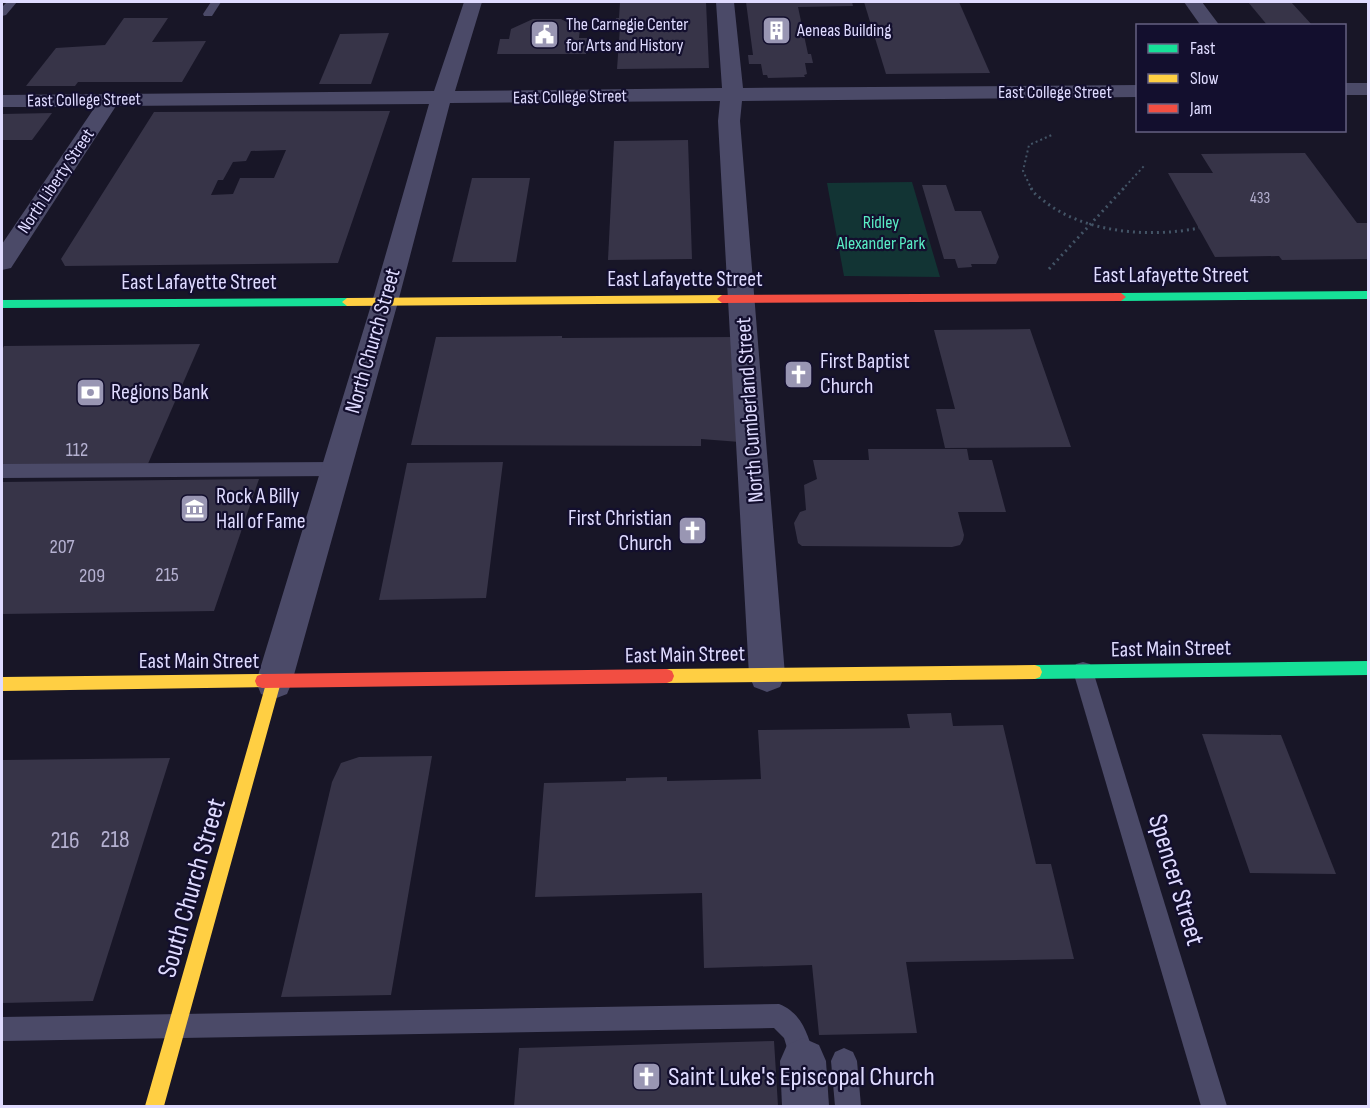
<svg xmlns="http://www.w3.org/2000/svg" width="1370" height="1108" viewBox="0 0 1370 1108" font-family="'Sofia Sans Condensed',sans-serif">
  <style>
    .green { fill: #123434 }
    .building { fill: #373448; fill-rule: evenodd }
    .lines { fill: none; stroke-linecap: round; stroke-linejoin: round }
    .path-far1 { stroke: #435466; stroke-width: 2; stroke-dasharray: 2 3; stroke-linecap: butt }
    .path { stroke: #435466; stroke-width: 3; stroke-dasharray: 2 4; stroke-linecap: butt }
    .lane { fill: #4b4a68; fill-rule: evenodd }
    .street { fill: #4b4a68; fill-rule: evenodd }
    .fast { fill: #16e098; fill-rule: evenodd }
    .slow { fill: #ffcf43; fill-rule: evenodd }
    .jam { fill: #f24e42; fill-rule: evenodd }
    .labels { text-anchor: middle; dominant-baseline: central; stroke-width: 4.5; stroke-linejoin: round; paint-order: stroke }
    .far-number-label { font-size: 16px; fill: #b5b1d1 }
    .far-poi-label { font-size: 18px; fill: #dfdbff; stroke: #130f2e; text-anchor: start }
    .far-street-label { font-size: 18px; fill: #dfdbff; stroke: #130f2e }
    .far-park-label { font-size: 18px; fill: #59edc5; stroke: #130f2e }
    .number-label { font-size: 20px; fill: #b5b1d1 }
    .street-label { font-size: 22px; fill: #dfdbff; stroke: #130f2e }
    .poi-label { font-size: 22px; fill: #dfdbff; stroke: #130f2e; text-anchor: start }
    .near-number-label { font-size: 24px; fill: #b5b1d1 }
    .near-street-label { font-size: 27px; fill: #dfdbff; stroke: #130f2e }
    .near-poi-label { font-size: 27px; fill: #dfdbff; stroke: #130f2e; text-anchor: start }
  </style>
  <rect width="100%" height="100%" fill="#181627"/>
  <polygon class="green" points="912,182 940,277 844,276 827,183"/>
  <g class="building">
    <polygon points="620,2 706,2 709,68 617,69 620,27 615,27 616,18 619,18"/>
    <polygon points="746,2 852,2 853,6 798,7 808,54 811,54 813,63 805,63 807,74 804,75 805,77 768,78 767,75 763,75 761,64 749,64 748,55 753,55"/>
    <polygon points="864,2 959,2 990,73 886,74"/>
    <polygon points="1248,2 1291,2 1313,26 1268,26"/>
    <polygon points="124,18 168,18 152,42 206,41 182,82 78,82 75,86 26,86 56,48 105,45"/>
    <polygon points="533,19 561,19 580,29 579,38 588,38 586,54 497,54 500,39 509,39 511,29"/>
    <polygon points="389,33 371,84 319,84 340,34"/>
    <path d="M390,111L338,263L65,266L61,259L154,112ZM286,150L274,178H240L233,194L211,195L218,180H223L233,162L246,161L251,151Z"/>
    <polygon points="52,113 32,140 2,140 2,114"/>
    <polygon points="688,140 692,259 608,260 614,141"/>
    <polygon points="1305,153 1357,223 1368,223 1368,259 1282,260 1279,256 1215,257 1168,173 1213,173 1201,154"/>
    <polygon points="472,178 530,178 516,262 452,262"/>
    <polygon points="922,185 946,185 955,211 981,211 999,257 996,264 971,264 972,267 958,268 955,259 944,259"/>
    <polygon points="1030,329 1071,447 945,448 936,409 955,409 934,330"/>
    <polygon points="562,336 562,338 734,337 740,442 701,439 701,446 411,445 436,337"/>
    <polygon points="200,344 147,466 2,467 2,350 4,346"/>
    <polygon points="868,449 967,449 969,460 992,460 1006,512 958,512 964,535 963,540 960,545 952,547 802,546 798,543 794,523 800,512 806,510 804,485 817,479 813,460 869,460"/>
    <polygon points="503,462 486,598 379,600 407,463"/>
    <polygon points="259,479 214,611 2,614 2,482"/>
    <polygon points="951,713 953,726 1003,725 1036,864 1051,864 1074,959 906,962 917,1033 819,1035 812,965 704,968 702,893 535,897 544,783 626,781 626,778 667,777 667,781 761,779 758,730 910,728 907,714"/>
    <polygon points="1202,734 1281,735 1336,874 1250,873"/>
    <polygon points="432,756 391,995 281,997 332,782 341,763 359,757"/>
    <polygon points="170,758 93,1001 2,1003 2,760"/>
    <polygon points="774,1041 778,1106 514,1106 519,1048"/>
  </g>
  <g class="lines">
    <g class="path-far1">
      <polyline points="1032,190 1023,171 1029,145 1054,134"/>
      <polyline points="1122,190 1144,166"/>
    </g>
    <g class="path">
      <path d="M1031,188C1034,194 1039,197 1044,201C1084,233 1150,238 1199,228"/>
      <polyline points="1049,269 1124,188"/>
    </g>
    <g class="lane">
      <polygon points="7,2 17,2 6,15 2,16 2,7"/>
      <polygon points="211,2 221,2 212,16 204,16 203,14"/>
      <polygon points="336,462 342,464 344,469 342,474 336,476 2,478 2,464"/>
      <polygon points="1083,662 1090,664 1093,671 1227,1106 1201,1106 1073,671 1076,664"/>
      <path d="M779,1004C804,1014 808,1037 816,1061L812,1070L803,1074L794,1070L784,1038L774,1028L2,1041V1017Z"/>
      <polygon points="844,1048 853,1052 857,1061 861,1106 835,1106 831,1061 835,1052"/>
    </g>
    <g class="street">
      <polygon points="464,2 482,2 455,91 722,88 716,2 734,2 743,88 1138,85 1138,97 742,101 740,121 785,675 780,687 767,692 754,687 749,675 718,121 720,101 450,103 398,302 292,682 287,694 274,699 261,694 256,682 372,302 429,104 116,106 11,268 2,270 2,244 95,107 2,107 2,95 434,91"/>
      <polygon points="1184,2 1202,2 1220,26 1201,26"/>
      <rect x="1344" y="83" width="24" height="12"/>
      <polygon points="803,1038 819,1045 826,1061 829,1106 782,1106 780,1061 787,1045"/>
    </g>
    <g class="fast">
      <polygon points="1368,291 1368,299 1121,301 1116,297 1121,293"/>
      <polygon points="347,298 352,302 347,306 2,308 2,300"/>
      <polygon points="1368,661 1368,675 1035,679 1030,677 1028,672 1030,667 1035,665"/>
    </g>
    <g class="slow">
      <polygon points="722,295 727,299 722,303 347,306 342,302 347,298"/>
      <polygon points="1035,665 1040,667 1042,672 1040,677 1035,679 667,683 662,681 660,676 662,671 667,669"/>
      <polygon points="262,674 268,678 274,675 279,677 281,682 164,1106 145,1106 265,687 2,691 2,677"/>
    </g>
    <g class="jam">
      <polygon points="1121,293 1126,297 1121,301 722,303 717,299 722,295"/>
      <polygon points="667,669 672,671 674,676 672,681 667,683 262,688 257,686 255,681 257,676 262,674"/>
    </g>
  </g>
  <defs>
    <symbol id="building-square" viewBox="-11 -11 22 22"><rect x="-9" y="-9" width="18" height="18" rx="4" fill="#9996b3" stroke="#130f2e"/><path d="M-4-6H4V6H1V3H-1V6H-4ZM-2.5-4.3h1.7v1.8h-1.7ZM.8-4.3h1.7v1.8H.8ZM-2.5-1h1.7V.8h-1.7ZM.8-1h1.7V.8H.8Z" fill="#fff"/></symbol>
    <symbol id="civic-square" viewBox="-11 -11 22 22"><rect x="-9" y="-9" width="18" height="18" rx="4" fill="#9996b3" stroke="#130f2e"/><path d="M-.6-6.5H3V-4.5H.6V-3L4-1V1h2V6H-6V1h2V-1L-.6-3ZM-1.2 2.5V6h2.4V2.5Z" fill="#fff"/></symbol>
    <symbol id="church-square" viewBox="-11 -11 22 22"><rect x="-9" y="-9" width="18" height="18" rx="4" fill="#9996b3" stroke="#130f2e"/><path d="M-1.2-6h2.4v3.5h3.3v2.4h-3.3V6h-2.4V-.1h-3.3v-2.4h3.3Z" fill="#fff"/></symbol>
    <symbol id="bank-square" viewBox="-11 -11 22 22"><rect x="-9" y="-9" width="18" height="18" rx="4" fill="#9996b3" stroke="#130f2e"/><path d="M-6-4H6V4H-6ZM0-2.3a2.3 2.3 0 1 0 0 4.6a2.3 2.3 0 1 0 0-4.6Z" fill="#fff"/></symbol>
    <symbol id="museum-square" viewBox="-11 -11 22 22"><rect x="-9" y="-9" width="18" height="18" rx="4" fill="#9996b3" stroke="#130f2e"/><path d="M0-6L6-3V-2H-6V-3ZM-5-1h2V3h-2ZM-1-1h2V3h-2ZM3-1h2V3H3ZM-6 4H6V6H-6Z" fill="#fff"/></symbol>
  </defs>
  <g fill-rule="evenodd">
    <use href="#building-square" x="760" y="14" width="33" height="33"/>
    <use href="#civic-square" x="528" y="18" width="33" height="33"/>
    <use href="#church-square" x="782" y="358" width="33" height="33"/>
    <use href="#bank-square" x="74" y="376" width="33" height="33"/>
    <use href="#museum-square" x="178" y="492" width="33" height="33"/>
    <use href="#church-square" x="676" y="514" width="33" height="33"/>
    <use href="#church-square" x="630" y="1060" width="33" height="33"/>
  </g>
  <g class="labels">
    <g class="far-number-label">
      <text x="1260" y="198">433</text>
    </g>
    <g class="far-poi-label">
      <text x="566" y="24">The Carnegie Center<tspan x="566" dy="21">for Arts and History</tspan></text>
      <text x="797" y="30">Aeneas Building</text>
    </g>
    <g class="far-street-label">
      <text x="1055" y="92">East College Street</text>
      <text transform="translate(570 97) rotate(-1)">East College Street</text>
      <text transform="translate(84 100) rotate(-1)">East College Street</text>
      <text transform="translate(56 181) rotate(-56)">North Liberty Street</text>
    </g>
    <g class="far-park-label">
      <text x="881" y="222">Ridley<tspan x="881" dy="21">Alexander Park</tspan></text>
    </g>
    <g class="number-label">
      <text x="77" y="450">112</text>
      <text x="62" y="547">207</text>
      <text x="167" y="575">215</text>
      <text x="92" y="576">209</text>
    </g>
    <g class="street-label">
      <text x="1171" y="275">East Lafayette Street</text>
      <text x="685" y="279">East Lafayette Street</text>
      <text x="199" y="282">East Lafayette Street</text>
      <text transform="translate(373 341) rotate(-74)">North Church Street</text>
      <text transform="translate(750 410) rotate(-94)">North Cumberland Street</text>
      <text transform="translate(1171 649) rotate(-1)">East Main Street</text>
      <text transform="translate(685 655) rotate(-1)">East Main Street</text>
      <text x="199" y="661">East Main Street</text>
    </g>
    <g class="poi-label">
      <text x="820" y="361">First Baptist<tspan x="820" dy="25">Church</tspan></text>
      <text x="111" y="392">Regions Bank</text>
      <text x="216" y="496">Rock A Billy<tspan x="216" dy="25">Hall of Fame</tspan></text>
      <text x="672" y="518" text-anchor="end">First Christian<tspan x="672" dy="25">Church</tspan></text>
    </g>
    <g class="near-number-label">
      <text x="115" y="839">218</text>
      <text x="65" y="840">216</text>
    </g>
    <g class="near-street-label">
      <text transform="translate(1176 880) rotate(73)">Spencer Street</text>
      <text transform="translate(192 888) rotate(-74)">South Church Street</text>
    </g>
    <g class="near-poi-label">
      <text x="668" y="1077">Saint Luke's Episcopal Church</text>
    </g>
  </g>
  <rect width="1370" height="1108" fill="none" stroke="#dfdbff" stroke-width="6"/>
  <rect x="1136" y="24" width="210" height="108" fill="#130f2e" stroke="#656182" stroke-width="1.5"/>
  <rect x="1148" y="44" width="30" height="9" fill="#16e098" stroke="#656182" stroke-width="1.5"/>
  <text x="1190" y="54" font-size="18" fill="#dfdbff">Fast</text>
  <rect x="1148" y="74" width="30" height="9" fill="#ffcf43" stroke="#656182" stroke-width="1.5"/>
  <text x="1190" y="84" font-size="18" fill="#dfdbff">Slow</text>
  <rect x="1148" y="104" width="30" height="9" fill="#f24e42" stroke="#656182" stroke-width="1.5"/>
  <text x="1190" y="114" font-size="18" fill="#dfdbff">Jam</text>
</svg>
